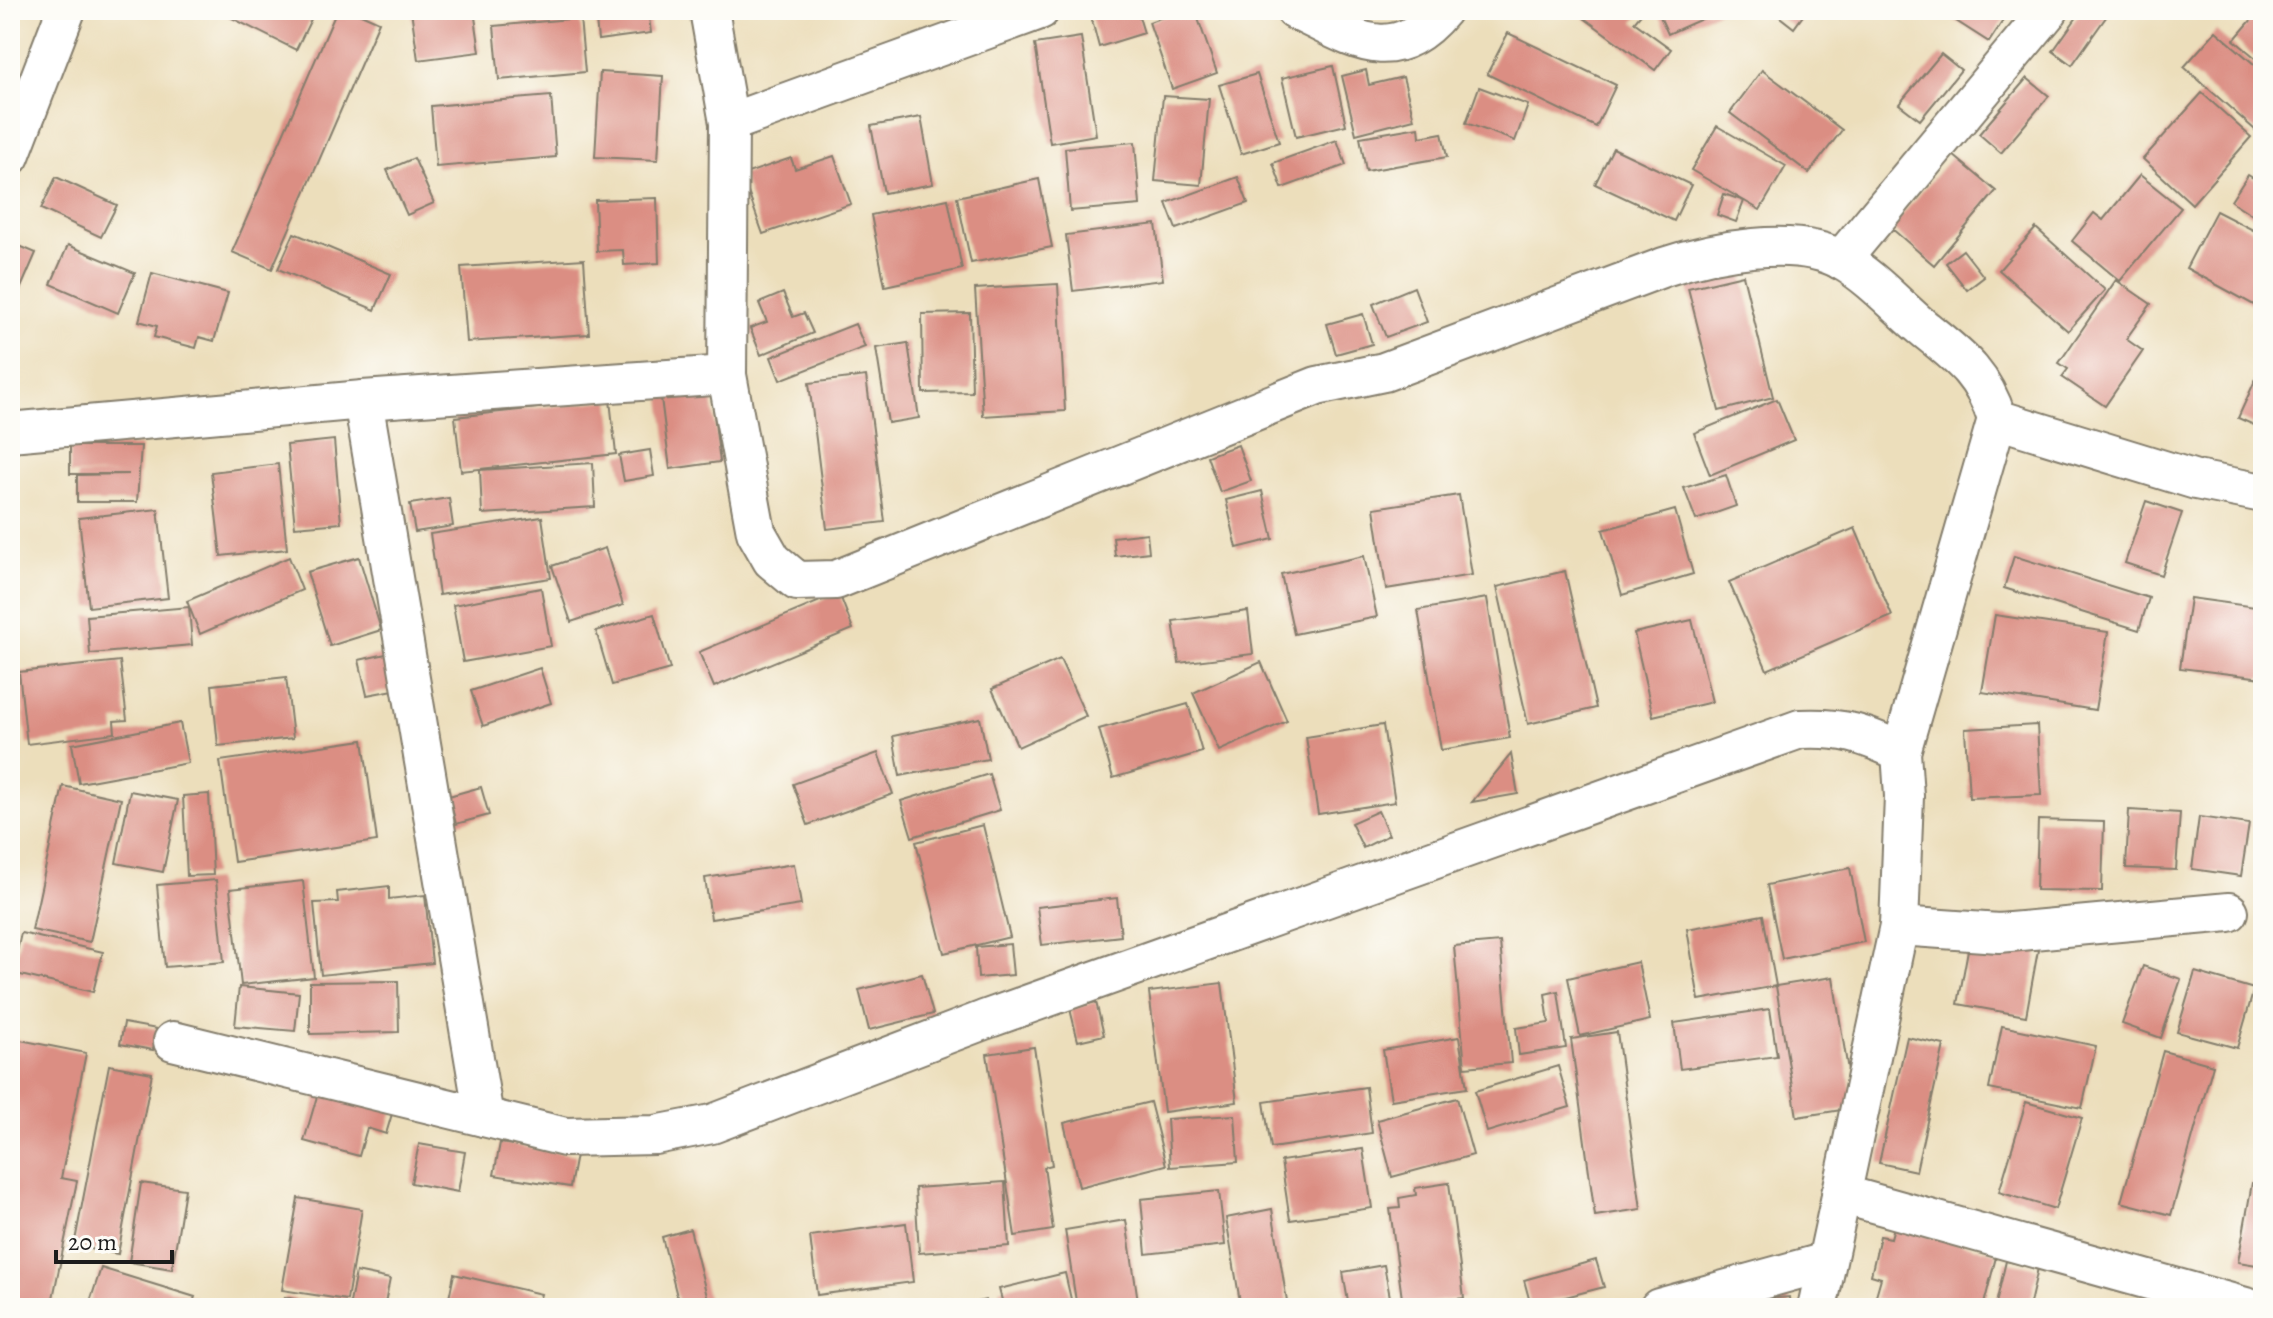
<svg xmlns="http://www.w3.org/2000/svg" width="2273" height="1318" viewBox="0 0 2273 1318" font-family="Alegreya,serif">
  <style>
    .building { fill: #db8e83 }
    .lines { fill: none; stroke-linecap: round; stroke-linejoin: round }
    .minor-casing { stroke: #847d6c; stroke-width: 42 }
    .minor { stroke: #fff; stroke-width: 38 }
  </style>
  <rect width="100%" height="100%" fill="#fdfcf7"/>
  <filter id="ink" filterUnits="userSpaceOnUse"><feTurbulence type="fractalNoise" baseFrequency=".0125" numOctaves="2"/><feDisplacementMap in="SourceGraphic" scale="16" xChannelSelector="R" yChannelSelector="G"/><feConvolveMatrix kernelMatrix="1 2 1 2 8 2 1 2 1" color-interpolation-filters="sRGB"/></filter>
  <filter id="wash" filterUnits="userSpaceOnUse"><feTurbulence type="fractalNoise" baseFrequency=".006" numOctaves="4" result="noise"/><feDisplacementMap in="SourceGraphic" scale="32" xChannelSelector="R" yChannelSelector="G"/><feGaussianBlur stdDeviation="1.8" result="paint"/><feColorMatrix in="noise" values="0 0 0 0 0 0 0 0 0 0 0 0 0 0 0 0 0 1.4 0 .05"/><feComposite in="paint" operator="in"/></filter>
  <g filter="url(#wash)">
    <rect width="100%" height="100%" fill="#ecdebb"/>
    <g id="blocks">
      <g class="building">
        <polygon points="216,10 302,10 313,15 296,50"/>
        <polygon points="337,10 352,10 379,22 272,269 232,252"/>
        <polygon points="411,10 474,10 480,52 418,60"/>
        <polygon points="595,10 648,10 651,33 598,40"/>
        <polygon points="1100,10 1137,10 1144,33 1099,47 1090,13"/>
        <polygon points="1167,10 1195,10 1217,73 1172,89 1149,22 1168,15"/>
        <polygon points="1589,10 1644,10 1634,22 1671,49 1655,70 1584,18"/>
        <polygon points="1657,10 1722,10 1668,34"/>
        <polygon points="1771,10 1807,10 1794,28"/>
        <polygon points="1939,10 2010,10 1989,42"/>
        <polygon points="2082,10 2111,10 2072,65 2053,51"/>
        <polygon points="2260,10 2263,10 2263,64 2234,40"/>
        <polygon points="580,18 585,72 499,80 494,26"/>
        <polygon points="2216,31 2263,72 2263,137 2184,67"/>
        <polygon points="1508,33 1616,85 1596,127 1487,74"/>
        <polygon points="1081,37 1096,135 1050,143 1035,44"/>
        <polygon points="1941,54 1961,70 1920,120 1899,104"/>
        <polygon points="1333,66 1346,125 1296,137 1282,78"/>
        <polygon points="1366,70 1369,85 1403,77 1414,119 1356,134 1342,76"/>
        <polygon points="1762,70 1842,130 1809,173 1730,113"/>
        <polygon points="600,72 663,76 658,160 595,157"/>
        <polygon points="1257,74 1279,142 1241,154 1219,85"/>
        <polygon points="2027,78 2049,96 2001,153 1979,134"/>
        <polygon points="1479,87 1528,105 1515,141 1466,123"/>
        <polygon points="2202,93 2251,137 2192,204 2143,159"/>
        <polygon points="551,96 556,157 436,167 431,106"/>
        <polygon points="1163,96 1209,99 1201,185 1155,181"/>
        <polygon points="921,117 933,184 884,193 871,126"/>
        <polygon points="1717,126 1786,166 1760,210 1691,170"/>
        <polygon points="1419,127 1420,137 1442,133 1447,157 1366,171 1360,137"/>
        <polygon points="1337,140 1346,165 1282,188 1273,163"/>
        <polygon points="1135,142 1140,205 1070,211 1065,148"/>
        <polygon points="1613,148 1691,185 1674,221 1595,184"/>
        <polygon points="1953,155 1996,191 1934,265 1891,228"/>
        <polygon points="834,156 851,204 763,234 742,175 791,158 795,169"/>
        <polygon points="414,158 434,203 407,215 387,170"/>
        <polygon points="2140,175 2181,208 2120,281 2072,241 2094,213 2103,220"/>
        <polygon points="2248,175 2263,184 2263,222 2231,201"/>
        <polygon points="56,177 117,205 101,237 41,209"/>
        <polygon points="1238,177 1248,203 1176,229 1166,203"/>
        <polygon points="1039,179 1052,247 971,263 957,197"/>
        <polygon points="1724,194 1744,201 1736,222 1717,215"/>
        <polygon points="657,198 659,263 624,265 623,250 597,251 595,200"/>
        <polygon points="948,199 962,269 885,286 871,215"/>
        <polygon points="2216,211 2263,235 2263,310 2186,268"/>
        <polygon points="1156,224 1163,280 1073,291 1066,235"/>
        <polygon points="2036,228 2105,290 2068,331 1999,270"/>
        <polygon points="294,233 391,274 375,310 278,269"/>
        <polygon points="10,242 36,253 10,313"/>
        <polygon points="68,245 135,273 118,313 51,284"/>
        <polygon points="1963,250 1984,277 1967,290 1946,263"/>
        <polygon points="584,259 589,334 467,342 461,267"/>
        <polygon points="152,273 228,293 214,341 199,337 196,348 154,337 157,326 139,321"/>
        <polygon points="1743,275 1773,397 1719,411 1688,288"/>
        <polygon points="2116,280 2151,304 2126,339 2143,351 2105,406 2062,377 2068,369 2059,363"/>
        <polygon points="1058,284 1065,411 983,416 975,289"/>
        <polygon points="1414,287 1427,322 1386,337 1373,304"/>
        <polygon points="783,293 793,317 804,313 813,333 761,355 750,328 767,322 759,303"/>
        <polygon points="970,313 972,392 923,393 922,314"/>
        <polygon points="1363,314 1372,344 1336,354 1327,324"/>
        <polygon points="855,324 865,347 780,380 771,357"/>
        <polygon points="908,343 919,418 888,423 876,348"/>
        <polygon points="2263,363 2263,429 2238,418"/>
        <polygon points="866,376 885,522 827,529 809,383"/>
        <polygon points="711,391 720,462 670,469 661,398"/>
        <polygon points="1777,399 1794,440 1710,475 1694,433"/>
        <polygon points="610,400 616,454 461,471 455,417"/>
        <polygon points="334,440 341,523 295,527 287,445"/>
        <polygon points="1238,445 1251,481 1220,492 1207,456"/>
        <polygon points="70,446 141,446 137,502 77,502 77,475 129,474 70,474"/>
        <polygon points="650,450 654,476 624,481 619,455"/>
        <polygon points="593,463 595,507 482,514 480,470"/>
        <polygon points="278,464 287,549 221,556 211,472"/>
        <polygon points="1726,475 1736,506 1696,520 1684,488"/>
        <polygon points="1262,491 1273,539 1237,548 1226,500"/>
        <polygon points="1459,495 1472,575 1386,589 1374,508"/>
        <polygon points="449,498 453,526 415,532 410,504"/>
        <polygon points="2146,501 2182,513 2161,575 2125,563"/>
        <polygon points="158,509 168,598 89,607 79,518"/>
        <polygon points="1675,510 1693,574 1622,595 1603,530"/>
        <polygon points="542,517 551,578 439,595 430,534"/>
        <polygon points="1855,528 1892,616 1767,670 1729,582"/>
        <polygon points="1147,533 1149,552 1115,556 1113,537"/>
        <polygon points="605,548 623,605 571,622 552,566"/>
        <polygon points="1364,556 1377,617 1294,634 1281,574"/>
        <polygon points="2014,556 2149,598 2139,630 2004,588"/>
        <polygon points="289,557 302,590 200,634 187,601"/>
        <polygon points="359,557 381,630 330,646 307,572"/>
        <polygon points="1565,571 1596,708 1528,724 1497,587"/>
        <polygon points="541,588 551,646 463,662 453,605"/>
        <polygon points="839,593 853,629 714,687 699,652"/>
        <polygon points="1487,598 1510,738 1441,750 1418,610"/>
        <polygon points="2190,598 2263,608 2263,678 2180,668"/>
        <polygon points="189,607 192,645 90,654 87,616"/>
        <polygon points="1248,611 1253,654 1179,663 1173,621"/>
        <polygon points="654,614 670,669 612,685 596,631"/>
        <polygon points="1995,615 2108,632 2095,710 1982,692"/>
        <polygon points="1692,620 1712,702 1653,716 1634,633"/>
        <polygon points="386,654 394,690 367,695 359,660"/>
        <polygon points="1060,659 1086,716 1018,747 992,689"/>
        <polygon points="120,661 127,720 114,721 115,733 27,744 19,672"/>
        <polygon points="1261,662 1287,721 1219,751 1193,693"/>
        <polygon points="540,668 551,703 483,726 471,691"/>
        <polygon points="286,677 293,738 218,746 212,685"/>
        <polygon points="1188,704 1202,752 1113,778 1099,729"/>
        <polygon points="980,718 988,759 900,776 893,736"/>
        <polygon points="180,723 188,763 79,783 72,744"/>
        <polygon points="1383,725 1395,802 1318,814 1306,737"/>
        <polygon points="2037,725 2041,795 1969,798 1965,729"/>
        <polygon points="363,740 377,841 234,862 220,761"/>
        <polygon points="878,753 893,794 808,825 793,784"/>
        <polygon points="1511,754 1518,794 1472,802"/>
        <polygon points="989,774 1000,810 912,837 901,801"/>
        <polygon points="63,786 121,799 90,942 32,930"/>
        <polygon points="481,787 489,815 456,824 449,796"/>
        <polygon points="130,791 178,800 163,872 116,863"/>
        <polygon points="209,794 213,875 187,876 183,796"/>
        <polygon points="2129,810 2180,813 2176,870 2126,868"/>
        <polygon points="1378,811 1389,835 1363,848 1351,823"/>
        <polygon points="2199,817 2249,824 2241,876 2192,869"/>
        <polygon points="2038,820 2104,822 2102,891 2036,890"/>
        <polygon points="983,825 1010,937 944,953 916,842"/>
        <polygon points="794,864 801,905 711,919 705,878"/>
        <polygon points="1850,868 1864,942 1782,959 1767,885"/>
        <polygon points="216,880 224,962 165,967 157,885"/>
        <polygon points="303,881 314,977 241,985 230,889"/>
        <polygon points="389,886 389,899 425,895 432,963 321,975 314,903 338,902 337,892"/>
        <polygon points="1117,898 1121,936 1042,945 1037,907"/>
        <polygon points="1763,915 1776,986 1699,1000 1687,929"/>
        <polygon points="21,933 103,952 93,992 12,973"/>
        <polygon points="1970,939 2038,950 2026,1016 1958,1004"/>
        <polygon points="1500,942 1511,1063 1465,1067 1454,946"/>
        <polygon points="1010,944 1013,975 978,978 976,947"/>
        <polygon points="1638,962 1650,1020 1580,1036 1568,978"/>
        <polygon points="2143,966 2181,979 2161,1038 2122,1024"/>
        <polygon points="2195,972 2254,989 2237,1048 2177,1032"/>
        <polygon points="922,974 933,1014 869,1030 859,990"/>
        <polygon points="1833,977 1854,1108 1797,1117 1776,986"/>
        <polygon points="398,981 399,1032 310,1034 310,982"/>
        <polygon points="1222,983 1237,1102 1164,1112 1149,992"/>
        <polygon points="239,987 299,993 295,1031 235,1026"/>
        <polygon points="1558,991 1566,1048 1519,1055 1516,1028 1549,1023 1545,994"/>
        <polygon points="1096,1002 1104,1035 1078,1041 1070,1009"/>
        <polygon points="1770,1009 1777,1056 1680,1069 1674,1023"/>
        <polygon points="124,1023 157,1029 153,1050 120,1044"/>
        <polygon points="2002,1026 2096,1046 2082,1108 1989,1089"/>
        <polygon points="1617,1032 1641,1209 1595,1216 1571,1039"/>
        <polygon points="1459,1037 1467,1088 1391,1100 1383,1050"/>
        <polygon points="1907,1037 1944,1045 1916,1171 1879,1163"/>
        <polygon points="10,1038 86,1053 61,1178 77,1181 51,1308 10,1308"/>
        <polygon points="1034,1047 1052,1165 1044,1167 1053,1230 1015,1236 987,1054"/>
        <polygon points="2163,1051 2213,1065 2171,1215 2121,1202"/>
        <polygon points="109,1065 152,1073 118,1254 74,1246"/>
        <polygon points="1558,1066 1570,1107 1487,1132 1475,1091"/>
        <polygon points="320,1086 394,1107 386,1134 367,1128 359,1156 304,1141"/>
        <polygon points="1366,1087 1372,1133 1271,1148 1264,1102"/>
        <polygon points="1457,1098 1473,1155 1392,1177 1377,1120"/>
        <polygon points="1150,1102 1166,1165 1079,1187 1064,1123"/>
        <polygon points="2026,1102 2082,1118 2055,1209 1999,1192"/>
        <polygon points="1235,1115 1238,1162 1170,1167 1167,1119"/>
        <polygon points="500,1143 576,1155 570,1187 494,1175"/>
        <polygon points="419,1144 465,1152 458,1192 411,1183"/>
        <polygon points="1363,1149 1372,1208 1290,1220 1281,1161"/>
        <polygon points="1005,1182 1009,1246 919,1253 915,1188"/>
        <polygon points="141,1183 185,1189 172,1269 129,1262"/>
        <polygon points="1449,1183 1464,1298 1403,1306 1390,1209 1400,1208 1399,1198 1416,1195 1415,1188"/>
        <polygon points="2252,1183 2263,1184 2263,1266 2238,1262"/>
        <polygon points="1219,1191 1225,1245 1146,1254 1141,1199"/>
        <polygon points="298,1198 362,1209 347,1300 282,1290"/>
        <polygon points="1272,1209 1288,1308 1241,1308 1226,1218"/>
        <polygon points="1126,1220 1138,1301 1077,1308 1065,1230"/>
        <polygon points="906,1223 913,1282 817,1295 810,1236"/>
        <polygon points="1894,1227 1997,1253 1983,1308 1911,1308 1875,1299 1881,1278 1871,1275 1880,1236 1891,1238"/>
        <polygon points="690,1229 710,1308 680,1308 662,1237"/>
        <polygon points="1596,1260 1604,1287 1531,1306 1524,1280"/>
        <polygon points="2006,1261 2038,1268 2029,1308 1995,1308"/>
        <polygon points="1384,1265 1392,1308 1349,1308 1343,1272"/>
        <polygon points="101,1268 195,1297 191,1308 88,1308"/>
        <polygon points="356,1272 390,1279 384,1308 349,1308"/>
        <polygon points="1065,1273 1073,1308 1004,1308 999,1289"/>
        <polygon points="454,1274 541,1294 537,1308 447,1308"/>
        <polygon points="285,1297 330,1307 329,1308 283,1308"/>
        <polygon points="1789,1297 1790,1308 1731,1308 1731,1302"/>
        <polygon points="986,1300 987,1308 955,1308 955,1307"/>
      </g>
    </g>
  </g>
  <g filter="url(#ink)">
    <use href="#blocks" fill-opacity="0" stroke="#847d6c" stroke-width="2"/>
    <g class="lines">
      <defs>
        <g id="minor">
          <path d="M709,10L729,123L727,375L756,532L772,560L797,581L836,580L1317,386L1384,372L1664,267C1711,251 1797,234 1843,261C1871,277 1897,306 1922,327C1959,357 1982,372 1997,419L2196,480L2263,493"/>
          <path d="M1295,10C1352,37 1392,70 1442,10"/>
          <polyline points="729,123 1040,10"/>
          <polyline points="10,156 66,10"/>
          <polyline points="1841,260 2049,10"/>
          <polyline points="363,400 484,1117"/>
          <polyline points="10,432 363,400 727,375"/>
          <polyline points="1899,926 1999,933 2229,912"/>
          <path d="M173,1041L565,1137L655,1135L712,1124L984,1020L1800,729C1843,727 1864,734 1901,752"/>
          <polyline points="1841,1194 2249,1308"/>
          <polyline points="1659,1308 1826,1262"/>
          <polyline points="1817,1308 1899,926 1904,796 1901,752 1997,419"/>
        </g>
      </defs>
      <use href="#minor" class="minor-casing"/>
      <use href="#minor" class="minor"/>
    </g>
  </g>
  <rect width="2273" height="1318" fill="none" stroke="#fdfcf7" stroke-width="40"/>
  <path d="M56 1250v12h116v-12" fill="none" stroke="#1c1c1c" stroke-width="4"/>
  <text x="68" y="1250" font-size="24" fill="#1c1c1c" stroke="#fdfcf7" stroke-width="6" paint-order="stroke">20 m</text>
</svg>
